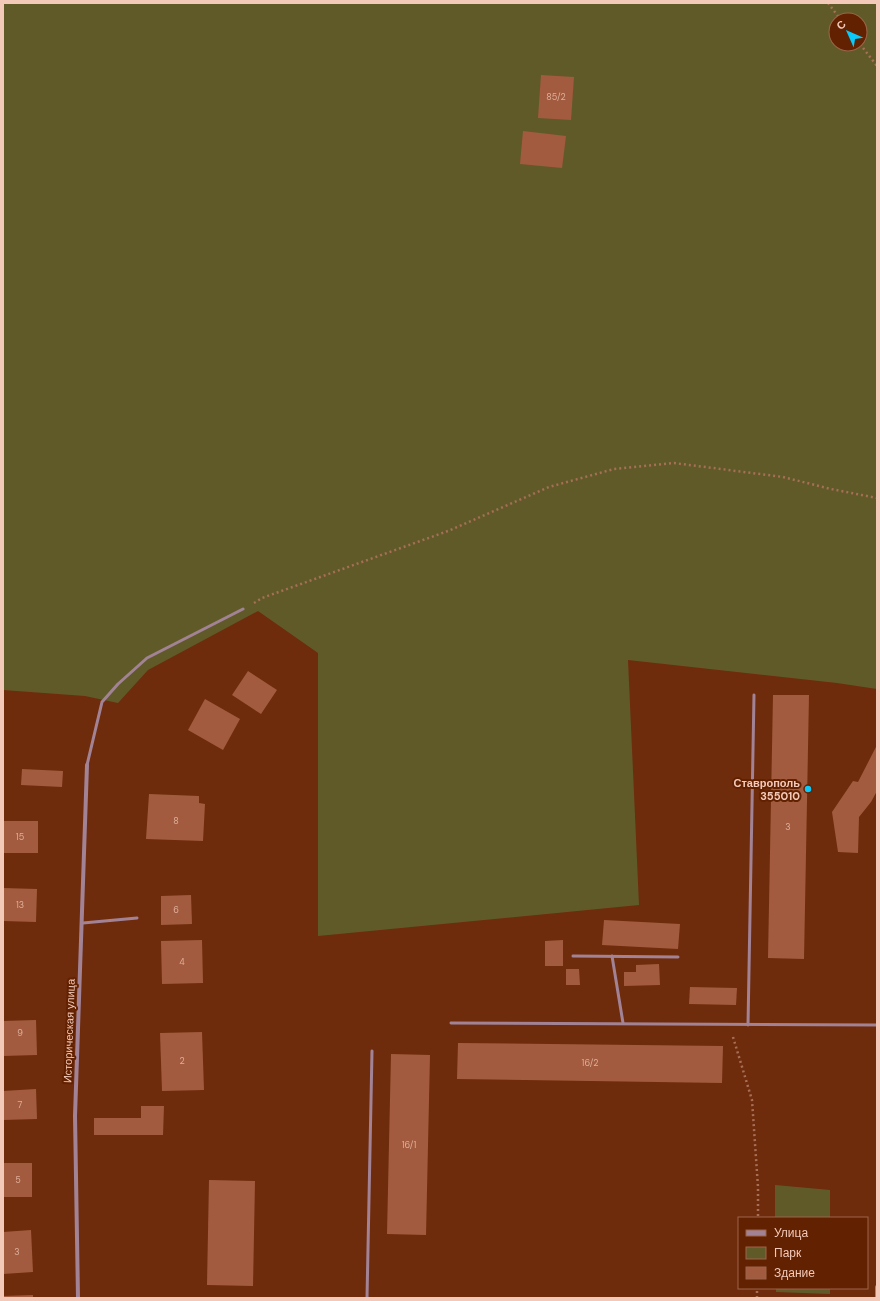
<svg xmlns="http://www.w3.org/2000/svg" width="880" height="1301" viewBox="0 0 880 1301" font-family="'DM Sans',sans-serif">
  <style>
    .green { fill: #605a29; fill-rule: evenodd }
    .building { fill: #a25b3e }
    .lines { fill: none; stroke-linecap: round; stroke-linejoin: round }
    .path { stroke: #a66f56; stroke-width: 2.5; stroke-dasharray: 2 3; stroke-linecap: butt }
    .lane { stroke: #a28395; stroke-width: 3 }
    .street { stroke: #a28395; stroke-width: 4 }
    .poi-dot { fill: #09cafa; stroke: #622100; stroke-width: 1.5 }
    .labels { text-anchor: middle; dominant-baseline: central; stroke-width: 4; stroke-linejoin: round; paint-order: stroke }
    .number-label { font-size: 9px; fill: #dfae9b }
    .poi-label { font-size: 11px; font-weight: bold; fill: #f3caba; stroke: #622100; text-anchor: end }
    .street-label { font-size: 11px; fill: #f3caba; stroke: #622100 }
  </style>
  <rect width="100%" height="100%" fill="#6e2c0d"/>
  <g class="green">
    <path d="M3,3H877V689L837,683L628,660L639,905L318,936V653L258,611L148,670L118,703L85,696L3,690ZM836,20H860V44H836Z"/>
    <polygon points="775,1185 830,1190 830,1218 775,1218"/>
    <polygon points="776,1288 830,1288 830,1294 776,1292"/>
  </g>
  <g class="building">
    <polygon points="541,75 574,77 571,120 538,118"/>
    <polygon points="523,131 566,136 562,168 520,164"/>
    <polygon points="248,671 277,690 261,714 232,695"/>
    <polygon points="773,695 809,695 804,959 768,958"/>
    <polygon points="205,699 240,719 223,750 188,730"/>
    <polygon points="877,745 877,791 871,802 859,817 858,853 838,852 832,812 853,781 858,782"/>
    <polygon points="22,769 63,771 62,787 21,785"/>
    <polygon points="149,794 199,796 199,803 205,804 203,841 146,839"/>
    <rect x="3" y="821" width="35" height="32"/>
    <polygon points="3,888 37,889 36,922 3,921"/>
    <polygon points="191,895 192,924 161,925 161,896"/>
    <polygon points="604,920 680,924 678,949 602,945"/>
    <polygon points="202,940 203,983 162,984 161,941"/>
    <polygon points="563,940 563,966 545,966 545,941"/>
    <polygon points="659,964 660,985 624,986 624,972 636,972 636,965"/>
    <polygon points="566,969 579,969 580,985 566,985"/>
    <polygon points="690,987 737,988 736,1005 689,1004"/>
    <polygon points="36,1020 37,1055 3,1056 3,1021"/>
    <polygon points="202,1032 204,1090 162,1091 160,1033"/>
    <polygon points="458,1043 723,1046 722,1083 457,1079"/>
    <polygon points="391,1054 430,1055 426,1235 387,1234"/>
    <polygon points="36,1089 37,1119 3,1120 3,1091"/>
    <polygon points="141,1106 164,1106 163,1135 94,1135 94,1118 141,1118"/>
    <rect x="3" y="1163" width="29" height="34"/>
    <polygon points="209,1180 255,1181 253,1286 207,1285"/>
    <polygon points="31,1230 33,1272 3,1274 3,1232"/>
    <polygon points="33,1295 33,1298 3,1298 3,1296"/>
  </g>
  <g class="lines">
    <g class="path">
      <polyline points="828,3 841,20"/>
      <polyline points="860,44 877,66"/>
      <polyline points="254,603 262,598 448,531 549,487 614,469 674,463 783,477 831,489 877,498"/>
      <polyline points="733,1037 752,1100 758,1187 758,1218"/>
      <polyline points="757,1298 757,1288"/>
    </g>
    <g class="lane">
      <polyline points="87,765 102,702 118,684 147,658 243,609"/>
      <polyline points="83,923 137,918"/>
      <polyline points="573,956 678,957"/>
      <polyline points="612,956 623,1023"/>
      <polyline points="451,1023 877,1025"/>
      <polyline points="748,1025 754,695"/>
      <polyline points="367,1298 372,1051"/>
    </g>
    <g class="street">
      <polyline points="78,1298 75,1116 87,765"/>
      <polyline points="877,1298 877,1287"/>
    </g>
  </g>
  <circle class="poi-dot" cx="808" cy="789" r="4"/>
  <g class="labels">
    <g class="number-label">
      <text x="556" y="97">85/2</text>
      <text x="176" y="821">8</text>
      <text x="788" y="827">3</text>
      <text x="20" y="837">15</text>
      <text x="20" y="905">13</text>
      <text x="176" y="910">6</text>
      <text x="182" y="962">4</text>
      <text x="20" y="1033">9</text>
      <text x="182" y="1061">2</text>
      <text x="590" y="1063">16/2</text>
      <text x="20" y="1105">7</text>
      <text x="409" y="1145">16/1</text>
      <text x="18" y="1180">5</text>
      <text x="17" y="1252">3</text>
    </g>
    <g class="poi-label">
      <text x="800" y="783">Ставрополь<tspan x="800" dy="13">355010</tspan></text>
    </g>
    <g class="street-label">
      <text transform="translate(69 1031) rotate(-88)">Историческая улица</text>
    </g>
  </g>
  <rect width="880" height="1301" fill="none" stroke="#f3caba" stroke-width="8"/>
  <rect x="738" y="1217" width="130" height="72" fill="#622100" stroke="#9c654a"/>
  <rect x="746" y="1230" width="20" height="6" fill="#a28395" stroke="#9c654a"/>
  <text x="774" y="1237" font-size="12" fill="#f3caba">Улица</text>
  <rect x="746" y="1247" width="20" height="12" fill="#605a29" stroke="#9c654a"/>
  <text x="774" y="1257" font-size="12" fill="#f3caba">Парк</text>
  <rect x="746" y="1267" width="20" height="12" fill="#a25b3e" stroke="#9c654a"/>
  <text x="774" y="1277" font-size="12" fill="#f3caba">Здание</text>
  <g transform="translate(848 32) rotate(315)"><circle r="19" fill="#622100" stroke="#9c654a"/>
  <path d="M0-3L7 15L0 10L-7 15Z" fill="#09cafa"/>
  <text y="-6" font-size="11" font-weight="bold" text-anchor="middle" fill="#f3caba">С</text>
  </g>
</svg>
